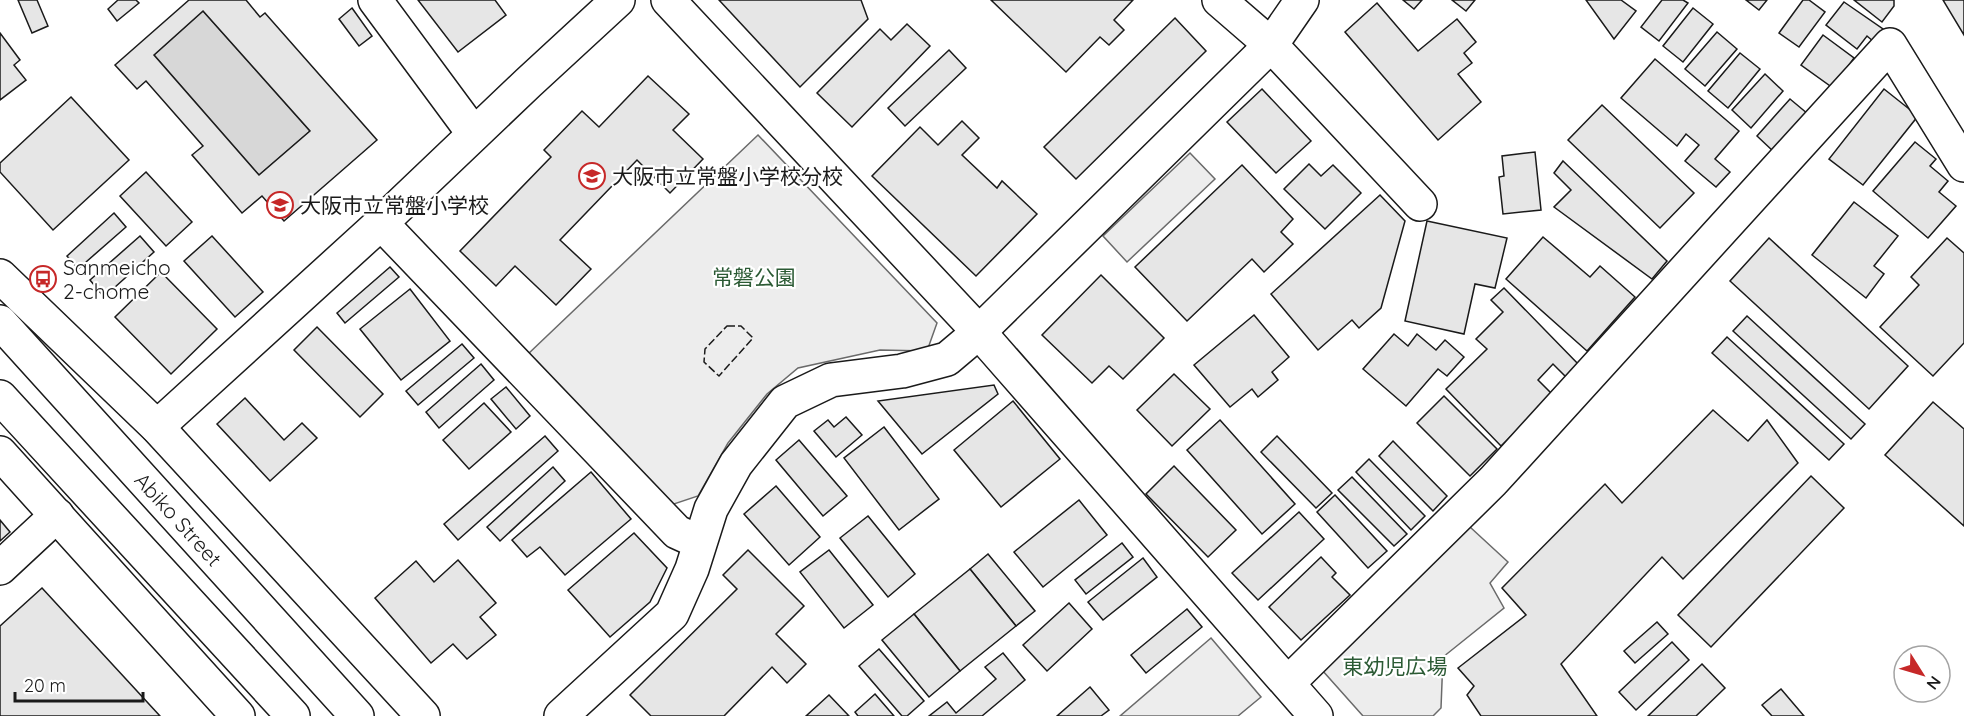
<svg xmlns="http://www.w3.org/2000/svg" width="1964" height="716" viewBox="0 0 1964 716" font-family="Quicksand,'Noto Sans JP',sans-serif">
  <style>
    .built { fill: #ededed; stroke: #6a6a6a; stroke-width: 1.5 }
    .water { fill: #d7d7d7; stroke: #6a6a6a; stroke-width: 1.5 }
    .building { fill: #e6e6e6; stroke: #1a1a1a; stroke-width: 1.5; fill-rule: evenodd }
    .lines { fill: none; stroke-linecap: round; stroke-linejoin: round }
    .street-casing { stroke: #1a1a1a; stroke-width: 36 }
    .primary-casing { stroke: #1a1a1a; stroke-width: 36 }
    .street { stroke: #fff; stroke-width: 33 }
    .primary { stroke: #fff; stroke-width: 33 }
    .fence { stroke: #1a1a1a; stroke-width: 1.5; stroke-dasharray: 8 3; stroke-linecap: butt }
    .labels { text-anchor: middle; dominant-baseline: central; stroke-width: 4.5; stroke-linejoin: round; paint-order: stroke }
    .poi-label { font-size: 21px; fill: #1a1a1a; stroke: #fff; text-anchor: start }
    .park-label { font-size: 21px; fill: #2b5a34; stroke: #fff }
    .street-label { font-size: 21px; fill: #1a1a1a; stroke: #fff }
  </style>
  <rect width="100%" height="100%" fill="#fff"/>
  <g class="built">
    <polygon points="758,135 937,323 927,351 880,350 798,368 767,394 728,443 698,496 671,505 527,355"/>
    <polygon points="1190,153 1215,179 1127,262 1103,236"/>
    <polygon points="1470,527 1508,562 1490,583 1504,608 1443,657 1441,708 1433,716 1363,716 1322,670"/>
    <polygon points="1211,638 1261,697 1238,716 1120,716"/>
  </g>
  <polygon class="water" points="203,11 310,131 259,175 154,55"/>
  <g class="building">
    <polygon points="18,0 37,0 48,26 32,33"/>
    <polygon points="118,0 136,0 139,3 117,21 108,9"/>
    <path d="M189,0H246L260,17L265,13L377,140L284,221L262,196L242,213L192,155L203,146L146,81L137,89L115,65ZM203,11L310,131L259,175L154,55Z"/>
    <polygon points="418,0 495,0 506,15 458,52"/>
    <polygon points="719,0 861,0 868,19 800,87"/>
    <polygon points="991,0 1133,0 1114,20 1124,30 1109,45 1100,37 1066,72"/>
    <polygon points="1403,0 1422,0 1414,9"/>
    <polygon points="1452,0 1475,0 1466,11"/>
    <polygon points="1586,0 1621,0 1636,11 1614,39"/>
    <polygon points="1662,0 1683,0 1688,3 1659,41 1641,27"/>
    <polygon points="1746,0 1767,0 1759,10"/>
    <polygon points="1803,0 1809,0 1825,12 1799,47 1779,33"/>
    <polygon points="1854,0 1894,0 1894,6 1882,22"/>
    <polygon points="1943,0 1964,0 1964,35"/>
    <polygon points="1844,2 1883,29 1874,42 1867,36 1857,49 1826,25"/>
    <polygon points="1377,3 1418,51 1457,19 1476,42 1464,53 1472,63 1458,74 1481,102 1438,140 1345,32"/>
    <polygon points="352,8 372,36 359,46 339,19"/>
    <polygon points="1693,8 1713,24 1683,62 1663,46"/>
    <polygon points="1175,18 1206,51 1076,179 1044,147"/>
    <polygon points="907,24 930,46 852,127 817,93 880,29 891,40"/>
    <polygon points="1717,32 1737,49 1705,86 1685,69"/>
    <polygon points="0,33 20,60 14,65 26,80 0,100"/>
    <polygon points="1823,35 1854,58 1833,88 1801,65"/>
    <polygon points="949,50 966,68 905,126 888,108"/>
    <polygon points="1740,53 1760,69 1728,108 1708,91"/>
    <polygon points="1655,59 1739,131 1715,159 1730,172 1716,187 1685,161 1699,145 1686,134 1677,146 1621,98"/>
    <polygon points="1765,74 1783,91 1751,128 1732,110"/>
    <polygon points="648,76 689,114 673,130 703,159 670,193 637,160 560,240 591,269 556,305 515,266 496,286 460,251 551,157 544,150 582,111 599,127"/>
    <polygon points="1262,89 1311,141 1276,173 1227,122"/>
    <polygon points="1884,89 1918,116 1863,185 1829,159"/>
    <polygon points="71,97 129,160 53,230 0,172 0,163"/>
    <polygon points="1790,99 1808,114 1774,152 1757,136"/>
    <polygon points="1602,105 1694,193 1660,228 1568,140"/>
    <polygon points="962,121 979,138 962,155 997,188 1002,181 1037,214 976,276 872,176 920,127 938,145"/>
    <polygon points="1915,142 1936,159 1930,166 1948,181 1939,192 1956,206 1928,238 1873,191"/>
    <polygon points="1535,152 1541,210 1503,214 1499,177 1504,176 1502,156"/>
    <polygon points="1563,161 1667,261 1652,279 1554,207 1571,190 1554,173"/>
    <polygon points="1309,164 1321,176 1333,165 1361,193 1325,229 1284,189"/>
    <polygon points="1242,165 1293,219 1281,232 1293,244 1264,272 1252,259 1187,321 1135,267"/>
    <polygon points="146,172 192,222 166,246 120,196"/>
    <polygon points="1380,195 1405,221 1381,308 1359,328 1352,320 1318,350 1271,294"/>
    <polygon points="1854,202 1898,236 1874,266 1884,274 1866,298 1812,255"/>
    <polygon points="114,213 126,227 78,269 67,256"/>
    <polygon points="1427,221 1507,238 1495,288 1475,284 1464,334 1405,321"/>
    <polygon points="140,236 154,252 104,297 90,280"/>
    <polygon points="212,236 263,292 235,317 184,261"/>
    <polygon points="1543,237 1590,277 1600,266 1635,297 1587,351 1506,279"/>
    <polygon points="1769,238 1908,366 1869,409 1730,281"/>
    <polygon points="1947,238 1964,253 1964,343 1933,376 1880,327 1919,285 1911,277"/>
    <polygon points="390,267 399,277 345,323 337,313"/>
    <polygon points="161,272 217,329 171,374 115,317"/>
    <polygon points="1101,275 1164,338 1123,379 1109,366 1092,383 1042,335"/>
    <polygon points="1504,288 1581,367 1568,379 1553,364 1538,380 1553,395 1501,446 1446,389 1487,349 1476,339 1503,312 1491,300"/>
    <polygon points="410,289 450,341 401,380 360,329"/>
    <polygon points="1254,315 1289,357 1272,372 1278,380 1258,397 1252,389 1230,407 1194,365"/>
    <polygon points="1747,316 1865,424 1851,439 1733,331"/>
    <polygon points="317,327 383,394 360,417 294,350"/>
    <polygon points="1394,334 1408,346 1417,334 1436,350 1445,340 1464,357 1447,376 1438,369 1406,406 1363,369"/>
    <polygon points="1727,337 1844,444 1829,460 1712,353"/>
    <polygon points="462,344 474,358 418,405 406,391"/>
    <polygon points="481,364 494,380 439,428 426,412"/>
    <polygon points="1174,374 1210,409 1172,446 1137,410"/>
    <polygon points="994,385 998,394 922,454 878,401"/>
    <polygon points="506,387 530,416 516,429 491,399"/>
    <polygon points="1444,396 1497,449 1470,476 1417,423"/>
    <polygon points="245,398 284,440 302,423 317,438 270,481 217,424"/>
    <polygon points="1013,401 1060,459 1001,507 954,450"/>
    <polygon points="1933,402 1964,429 1964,526 1885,455"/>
    <polygon points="484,403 511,432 469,469 443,440"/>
    <polygon points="1713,410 1748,441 1767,420 1798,463 1683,579 1662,557 1561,664 1597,716 1481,716 1467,695 1474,686 1458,668 1526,615 1502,588 1605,484 1622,503"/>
    <polygon points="846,417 862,435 836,457 814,431 828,420 834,427"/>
    <polygon points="1220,420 1295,504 1262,534 1187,450"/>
    <polygon points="884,427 939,499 899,530 844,458"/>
    <polygon points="545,436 558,451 458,540 444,524"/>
    <polygon points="1277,436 1332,493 1316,508 1261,452"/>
    <polygon points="799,440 847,496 823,516 776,460"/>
    <polygon points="1393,441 1447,496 1433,511 1379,456"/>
    <polygon points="1369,459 1425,516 1411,530 1356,472"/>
    <polygon points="1174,466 1236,530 1208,557 1146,494"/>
    <polygon points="553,467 565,481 500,541 487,527"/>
    <polygon points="591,472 631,519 565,575 540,547 527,557 512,540"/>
    <polygon points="1811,476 1844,508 1711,647 1678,615"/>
    <polygon points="1352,477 1407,534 1394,546 1338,490"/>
    <polygon points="776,486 820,537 789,565 744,514"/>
    <polygon points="1335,495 1387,551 1368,568 1317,512"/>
    <polygon points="1079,500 1107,535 1043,587 1014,552"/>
    <polygon points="1299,512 1324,539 1258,600 1232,573"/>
    <polygon points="868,516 915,574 888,597 840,538"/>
    <polygon points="0,520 10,532 0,541"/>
    <polygon points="634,533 667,568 650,602 610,637 568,590"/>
    <polygon points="1122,543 1133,557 1086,594 1075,580"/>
    <polygon points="748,550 804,606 776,634 806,664 787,683 772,667 724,716 651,716 630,695 737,589 723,575"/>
    <polygon points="829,550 873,605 844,628 800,572"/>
    <polygon points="988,554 1035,611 1016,626 970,569"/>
    <polygon points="1321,557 1336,573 1332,577 1350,595 1301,640 1269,607"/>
    <polygon points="1143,558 1157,577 1103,620 1088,602"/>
    <polygon points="458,560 496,603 480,617 496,635 467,659 453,644 431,663 375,598 416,561 434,582"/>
    <polygon points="970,569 1016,626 960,671 914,614"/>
    <polygon points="42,588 160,716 0,716 0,626"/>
    <polygon points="1069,603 1092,629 1047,671 1023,645"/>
    <polygon points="1187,609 1202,627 1146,673 1131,655"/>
    <polygon points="914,614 960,671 929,697 882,640"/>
    <polygon points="1657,622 1668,634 1635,663 1624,651"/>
    <polygon points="1672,642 1689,660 1636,710 1619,692"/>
    <polygon points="879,649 924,701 907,716 902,716 859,666"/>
    <polygon points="1003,653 1025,680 982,716 929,716 947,702 956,713 996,679 985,667"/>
    <polygon points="1702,664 1725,688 1696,716 1648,716"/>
    <polygon points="1090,687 1109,710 1101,716 1057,716"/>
    <polygon points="1781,689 1804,716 1772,716 1762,705"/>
    <polygon points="875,694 894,716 858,716 855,712"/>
    <polygon points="829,695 849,716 806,716"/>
  </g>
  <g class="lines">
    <defs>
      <g id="street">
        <polyline points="375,0 474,134"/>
        <polyline points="668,0 979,332 1316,716"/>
        <polyline points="1219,0 1271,45 1420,204"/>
        <polyline points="381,223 677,532 699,542"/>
        <polyline points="157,427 381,223 528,83 618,0"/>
        <polyline points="0,568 57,515"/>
        <polyline points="1288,683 1493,481 1890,45 1964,165"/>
        <polyline points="561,716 672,614 692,569 711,509 736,464 785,402 831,380 902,371 947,359 979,332 1271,45 1302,0"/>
      </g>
      <g id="primary">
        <polyline points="0,276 157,427 423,716"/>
        <path id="s1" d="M0,322L357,716"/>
        <polyline points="0,397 293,716"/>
        <polyline points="0,453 238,716"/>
      </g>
    </defs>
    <use href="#street" class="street-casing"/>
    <use href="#primary" class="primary-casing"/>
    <use href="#street" class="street"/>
    <use href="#primary" class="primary"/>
    <polygon class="fence" points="727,326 741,326 753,338 719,376 704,362 705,349"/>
  </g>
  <defs>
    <symbol id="school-ring" viewBox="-11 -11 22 22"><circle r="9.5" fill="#fff" stroke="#c62828" stroke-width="1.5"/><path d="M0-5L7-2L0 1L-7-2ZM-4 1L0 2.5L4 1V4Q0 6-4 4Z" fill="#c62828"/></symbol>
    <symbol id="bus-ring" viewBox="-11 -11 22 22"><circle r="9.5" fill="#fff" stroke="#c62828" stroke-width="1.5"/><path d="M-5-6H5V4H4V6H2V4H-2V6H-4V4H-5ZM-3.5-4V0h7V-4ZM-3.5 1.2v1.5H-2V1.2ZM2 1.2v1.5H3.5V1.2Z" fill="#c62828"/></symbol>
  </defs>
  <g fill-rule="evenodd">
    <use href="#school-ring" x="577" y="161" width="30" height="30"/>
    <use href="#school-ring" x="265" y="190" width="30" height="30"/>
    <use href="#bus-ring" x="28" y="264" width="30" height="30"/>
  </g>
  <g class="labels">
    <g class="poi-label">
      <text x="612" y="176">大阪市立常盤小学校分校</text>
      <text x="300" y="205">大阪市立常盤小学校</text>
      <text x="63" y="267">Sanmeicho<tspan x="63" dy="24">2-chome</tspan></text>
    </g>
    <g class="park-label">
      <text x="754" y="277">常磐公園</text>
      <text x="1395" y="666">東幼児広場</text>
    </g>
    <g class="street-label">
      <text stroke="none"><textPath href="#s1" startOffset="266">Abiko Street</textPath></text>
    </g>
  </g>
  <g transform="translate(1922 674) rotate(127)"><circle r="28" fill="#ffffff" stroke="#a3a3a3" stroke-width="1.5"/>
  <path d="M0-4.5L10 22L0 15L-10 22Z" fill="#c62828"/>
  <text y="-9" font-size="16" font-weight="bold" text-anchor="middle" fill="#1a1a1a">N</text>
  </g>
  <path d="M15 692v9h128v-9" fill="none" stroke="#1a1a1a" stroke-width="3"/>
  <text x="24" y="692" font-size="18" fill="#1a1a1a" stroke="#ffffff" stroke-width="4.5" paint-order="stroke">20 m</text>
</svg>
